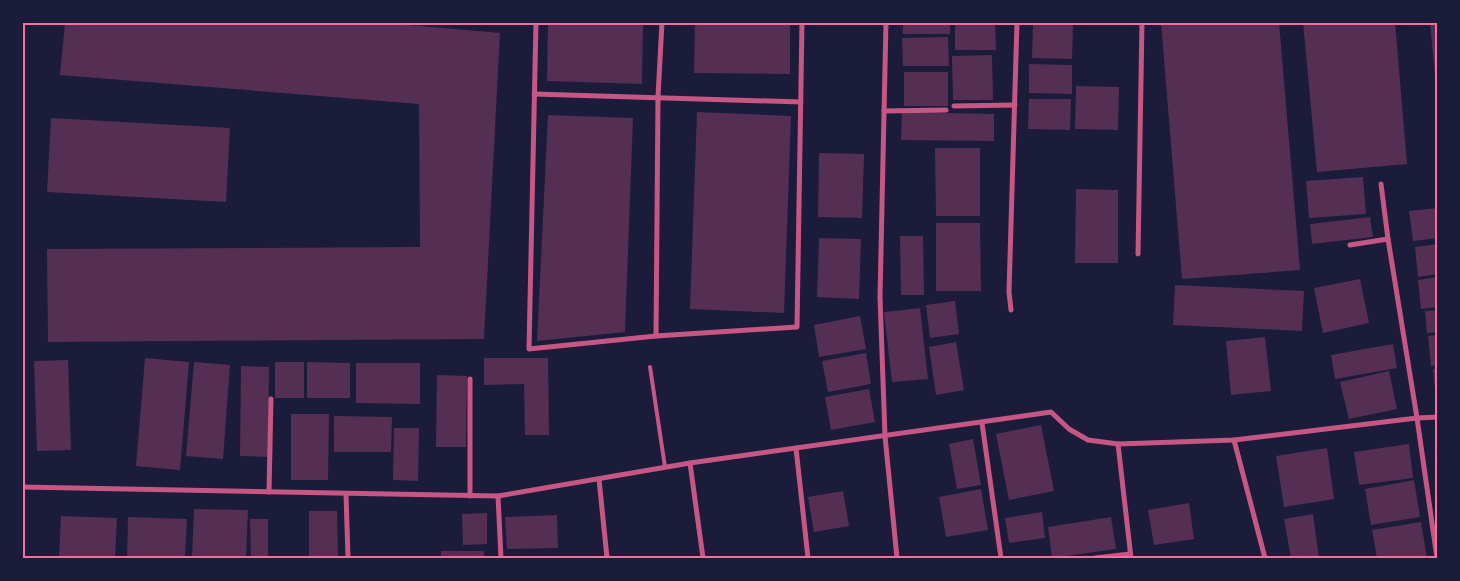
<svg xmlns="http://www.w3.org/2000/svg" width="1460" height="581" viewBox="0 0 1460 581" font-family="'IBM Plex Serif',serif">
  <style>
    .building { fill: #542f53 }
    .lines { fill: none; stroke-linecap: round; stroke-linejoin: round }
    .service { stroke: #c65784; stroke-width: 4 }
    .minor { stroke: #c65784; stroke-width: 5 }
    .neatline { fill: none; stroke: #ff6b9d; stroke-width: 2 }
  </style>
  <rect width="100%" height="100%" fill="#1b1b3a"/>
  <g class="building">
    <polygon points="65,22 374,22 500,33 484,339 48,342 47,249 420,247 419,104 60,75"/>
    <polygon points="548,22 643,22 642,84 547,81"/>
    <polygon points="695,22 790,22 790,74 694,73"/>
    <rect x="903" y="22" width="47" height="12"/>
    <polygon points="955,22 995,22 996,50 955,50"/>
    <polygon points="1033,22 1073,22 1072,59 1032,58"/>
    <polygon points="1161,22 1279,22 1300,270 1182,279"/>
    <polygon points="1303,22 1395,22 1407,164 1317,172"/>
    <polygon points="1430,22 1438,22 1438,87 1436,87"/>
    <polygon points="948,37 949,66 903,66 902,38"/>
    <polygon points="992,55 993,100 953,100 952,56"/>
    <polygon points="1029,64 1072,65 1072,94 1029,93"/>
    <rect x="904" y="72" width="44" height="34"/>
    <polygon points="1076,86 1119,87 1118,130 1075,129"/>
    <polygon points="1029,99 1071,99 1070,130 1028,129"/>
    <polygon points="697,112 791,116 784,313 690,309"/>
    <polygon points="902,112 994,114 994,141 901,140"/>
    <polygon points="548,115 633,118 625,332 537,341"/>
    <polygon points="51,118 230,128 226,202 47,192"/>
    <polygon points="935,148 980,148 980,216 936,216"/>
    <polygon points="819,153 864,154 862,218 818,217"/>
    <polygon points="1363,177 1366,214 1309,218 1306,181"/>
    <polygon points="1076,189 1118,190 1118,263 1075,263"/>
    <polygon points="1438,208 1438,238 1413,241 1409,211"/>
    <polygon points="1370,217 1373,237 1312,244 1310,224"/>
    <polygon points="936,223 980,223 981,291 936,291"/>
    <polygon points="900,236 923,236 924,295 901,295"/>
    <polygon points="819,238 861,239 859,299 817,297"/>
    <polygon points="1438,244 1438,274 1418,277 1415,247"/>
    <polygon points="1438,277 1438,307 1421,309 1418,280"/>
    <polygon points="1360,279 1369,323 1323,333 1314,288"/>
    <polygon points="1175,285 1304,291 1302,331 1173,325"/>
    <polygon points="955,301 959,334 930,338 926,305"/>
    <polygon points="920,308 928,379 892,382 884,312"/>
    <polygon points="1438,310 1438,332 1427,333 1425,311"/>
    <polygon points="860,316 866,349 819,357 814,325"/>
    <polygon points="1438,335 1438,365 1431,366 1428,336"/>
    <polygon points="1265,337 1271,391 1231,395 1226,341"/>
    <polygon points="956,342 964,390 936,395 929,347"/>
    <polygon points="1393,344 1397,368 1335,379 1331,355"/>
    <polygon points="866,353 871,384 828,392 822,361"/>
    <polygon points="145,358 189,362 180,470 136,466"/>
    <polygon points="484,358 548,358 549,435 525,435 524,384 484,385"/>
    <polygon points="68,360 71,450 37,451 34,361"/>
    <polygon points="194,362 230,365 223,459 186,456"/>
    <rect x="275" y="362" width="29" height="36"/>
    <polygon points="307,362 350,363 350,398 307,398"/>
    <polygon points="356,363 420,363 420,404 356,403"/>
    <polygon points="241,366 269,367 268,457 240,456"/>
    <polygon points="1433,369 1438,369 1438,401 1436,401"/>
    <polygon points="1389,371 1397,409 1349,419 1340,382"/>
    <polygon points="437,375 467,376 466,447 436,447"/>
    <polygon points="869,389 875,422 831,430 825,397"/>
    <polygon points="291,414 329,414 328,480 291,480"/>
    <polygon points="334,416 392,417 391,452 334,452"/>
    <polygon points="1041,425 1054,491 1009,500 996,434"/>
    <polygon points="394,428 419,428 418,481 393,480"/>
    <polygon points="973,439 981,485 957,489 949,444"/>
    <polygon points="1409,444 1413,478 1359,485 1354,452"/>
    <polygon points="1327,448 1334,499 1284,507 1276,456"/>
    <polygon points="1414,480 1420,517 1371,525 1365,489"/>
    <polygon points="981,489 988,530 946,537 939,497"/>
    <polygon points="843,491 849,526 814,532 808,497"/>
    <polygon points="1189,503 1194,539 1154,545 1148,510"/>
    <polygon points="194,509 248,510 246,558 192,558"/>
    <polygon points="309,511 337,511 338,558 309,558"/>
    <polygon points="1042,512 1045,538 1009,543 1005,518"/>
    <polygon points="487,513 487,544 463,545 462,514"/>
    <polygon points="1313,514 1319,558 1291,558 1284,519"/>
    <polygon points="557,515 558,548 507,549 505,517"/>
    <polygon points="61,516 117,518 115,558 59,558"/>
    <polygon points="128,517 187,519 185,558 127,558"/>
    <polygon points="1111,517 1116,549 1052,558 1048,527"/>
    <polygon points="250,519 268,519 268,558 251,558"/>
    <polygon points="1421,522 1427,558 1377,558 1372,530"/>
    <rect x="441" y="551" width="43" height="7"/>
  </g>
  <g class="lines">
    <polyline class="service" points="650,367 665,467"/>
    <g class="minor">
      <polyline points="536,22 529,349 656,336 797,327 802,22"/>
      <polyline points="886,22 880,297 885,436 897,558"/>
      <polyline points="534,94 801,102"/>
      <polyline points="954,106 1015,105"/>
      <polyline points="884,111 946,110"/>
      <polyline points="1381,184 1388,239 1417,418 1437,558"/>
      <polyline points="1350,245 1388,239"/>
      <polyline points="1138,254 1142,22"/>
      <polyline points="1011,310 1009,292 1017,22"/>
      <polyline points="656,336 658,97 662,22"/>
      <polyline points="470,379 470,496"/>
      <polyline points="982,423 1001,558"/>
      <polyline points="1234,440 1265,558"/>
      <polyline points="1118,444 1131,558"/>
      <polyline points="796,448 808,558"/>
      <polyline points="690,463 703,558"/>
      <polyline points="599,479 607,558"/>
      <polyline points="22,487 498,496 690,463 1051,412 1069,429 1088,440 1118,444 1234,440 1417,418 1438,417"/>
      <polyline points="269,492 271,399"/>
      <polyline points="346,494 348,558"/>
      <polyline points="498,496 501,558"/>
      <polyline points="1095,558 1130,554"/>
    </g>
  </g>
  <rect width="1460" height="581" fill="none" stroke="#1b1b3a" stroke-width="48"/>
  <rect x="24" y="24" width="1412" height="533" class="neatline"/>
</svg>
